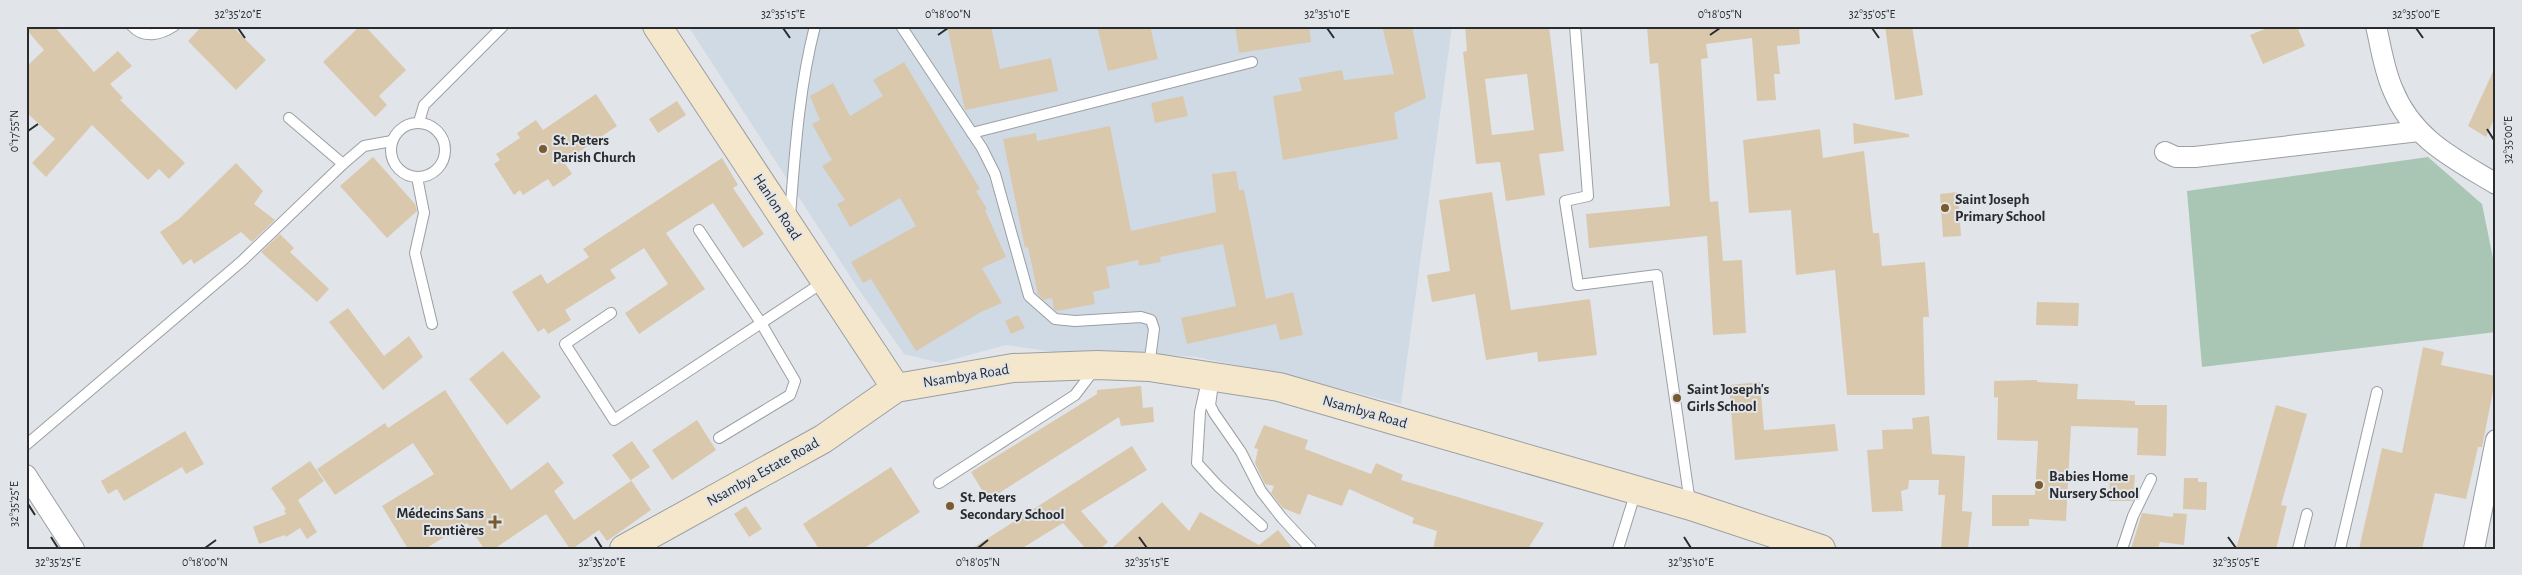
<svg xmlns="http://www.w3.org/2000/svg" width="2522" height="575" viewBox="0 0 2522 575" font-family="'Alegreya Sans',sans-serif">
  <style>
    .built { fill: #d0dae4 }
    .green { fill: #a9c6b4 }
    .building { fill: #dac8ad; fill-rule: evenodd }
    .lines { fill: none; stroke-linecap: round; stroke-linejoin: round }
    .lane-casing { stroke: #9b9fa3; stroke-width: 12 }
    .street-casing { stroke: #9b9fa3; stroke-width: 22 }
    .secondary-casing { stroke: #9b9fa3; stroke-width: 30 }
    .lane { stroke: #fff; stroke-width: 10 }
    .street { stroke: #fff; stroke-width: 20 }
    .secondary { stroke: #f5e7cb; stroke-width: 28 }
    .ticks { fill: none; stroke: #292b2d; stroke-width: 2 }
    .poi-dot { fill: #7a5b30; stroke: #e1e5ea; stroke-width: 2 }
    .labels { text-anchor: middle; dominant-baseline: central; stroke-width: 4; stroke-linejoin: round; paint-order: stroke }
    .poi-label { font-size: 15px; font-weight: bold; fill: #292b2d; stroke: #e1e5ea; text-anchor: start }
    .street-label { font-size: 15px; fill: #292b2d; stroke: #e1e5ea }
    .neatline { fill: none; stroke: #292b2d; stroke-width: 2 }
    .ticks-label { font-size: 12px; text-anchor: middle; fill: #292b2d }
  </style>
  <rect width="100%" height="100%" fill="#e1e5ea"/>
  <polygon class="built" points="688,26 1452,26 1401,404 1290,376 1196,357 1140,353 1068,354 1006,345 940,363 904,354 857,287"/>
  <polygon class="green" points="2428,157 2482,204 2496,273 2496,332 2202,367 2187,191"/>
  <g class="building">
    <polygon points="26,26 54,26 94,72 118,51 132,66 110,84 123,98 120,100 185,163 169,179 159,169 148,180 92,125 46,177 32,163 55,139 26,112 26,67 44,50 26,29"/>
    <polygon points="202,26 232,26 266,60 236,90 188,41"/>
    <polygon points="360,26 365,26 406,70 379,96 387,105 375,117 323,62"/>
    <polygon points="947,26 991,26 1000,69 1051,58 1058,91 965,110"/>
    <polygon points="1097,26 1150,26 1158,59 1108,71"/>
    <polygon points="1235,26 1309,26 1311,42 1239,53"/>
    <polygon points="1382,26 1412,26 1426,98 1394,113 1398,139 1283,160 1273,96 1302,91 1299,78 1342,70 1344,80 1394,74"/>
    <path d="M1465,26H1549L1564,151L1539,154L1545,195L1506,201L1500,162L1476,164L1463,52L1467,51ZM1527,74L1534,130L1492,135L1485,79Z"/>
    <polygon points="1658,26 1799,26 1800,44 1777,46 1780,74 1774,74 1776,100 1757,101 1752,38 1706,44 1708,58 1701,59 1710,202 1718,201 1723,261 1742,260 1746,333 1713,335 1707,236 1589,248 1586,214 1670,206 1658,63 1650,64 1647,27"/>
    <polygon points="1885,26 1912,26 1923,95 1895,100"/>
    <polygon points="2272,26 2297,26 2305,46 2263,64 2250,35"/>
    <polygon points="904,62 980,189 976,191 987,209 985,210 1006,257 982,268 1002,303 981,312 916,351 871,279 863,283 851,262 916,226 900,198 850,227 837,204 845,200 822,166 832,160 812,124 820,120 810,96 833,83 850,116 883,96 873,80"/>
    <polygon points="2496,65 2496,115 2486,137 2468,126"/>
    <polygon points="596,94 617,126 564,162 572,174 553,187 548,179 523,195 520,190 514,195 494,164 500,160 496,154 520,138 517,133 536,120 543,130"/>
    <polygon points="1183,96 1188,116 1155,123 1151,103"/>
    <polygon points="677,101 686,115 658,133 649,119"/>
    <polygon points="1853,123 1909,134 1909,137 1854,144"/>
    <polygon points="1110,126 1131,231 1216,212 1212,174 1236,171 1239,190 1244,190 1266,299 1293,292 1303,335 1280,340 1276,324 1187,344 1181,318 1236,306 1223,244 1160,257 1161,262 1139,266 1138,260 1106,267 1110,288 1093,292 1095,304 1057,311 1054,309 1052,298 1043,300 1038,294 1028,247 1025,248 1003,139 1036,133 1037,141"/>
    <polygon points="1820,129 1823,158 1864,151 1873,233 1879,233 1882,266 1925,262 1929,317 1923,317 1925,395 1847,395 1835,270 1796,275 1791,210 1749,213 1743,140"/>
    <polygon points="373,157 415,204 417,211 387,238 340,186"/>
    <polygon points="722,158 738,185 733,188 764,234 743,248 713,203 666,233 705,289 639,334 625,313 668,284 644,248 610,270 616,278 565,310 571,320 548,334 544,328 538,332 512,292 541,274 547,284 589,257 583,249"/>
    <polygon points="236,163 263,191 254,204 275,220 252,242 241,232 194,264 191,259 183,265 160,232 179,219"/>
    <polygon points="1492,192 1511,310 1590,299 1597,355 1538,362 1537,352 1486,360 1475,294 1432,302 1427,275 1450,271 1439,200"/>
    <polygon points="1958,192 1961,236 1943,237 1940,194"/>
    <polygon points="280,234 294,248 290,252 329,289 317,302 261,252"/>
    <polygon points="2037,302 2079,303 2078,326 2036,325"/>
    <polygon points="348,308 384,356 409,336 423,357 383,390 329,322"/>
    <polygon points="1018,315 1025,328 1011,334 1005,321"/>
    <polygon points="2423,347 2444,352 2441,365 2496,376 2482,447 2478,447 2466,499 2435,493 2422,549 2359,549 2382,448 2402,453"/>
    <polygon points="503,351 541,397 507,425 469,379"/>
    <polygon points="2037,380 2037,382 2078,384 2077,399 2116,400 2135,401 2135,405 2167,405 2166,456 2137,455 2138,428 2071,426 2066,521 2029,519 2029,526 1992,526 1992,495 2035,495 2038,441 1997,440 1998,397 1994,398 1994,381"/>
    <polygon points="1760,382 1764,430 1835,424 1838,451 1735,460 1729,385"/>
    <polygon points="1141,386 1143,408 1153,407 1154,422 1121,426 1119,417 988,500 971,472 1097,394 1097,390"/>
    <polygon points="445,390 511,490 548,462 564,483 554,491 574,520 631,481 612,455 632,441 650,467 631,480 651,510 607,541 599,530 572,549 570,549 546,514 494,549 484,549 467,523 425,549 408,549 382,506 434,474 413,443 335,495 317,469 385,423 388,428"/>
    <polygon points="2276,405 2307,414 2281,505 2287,506 2276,549 2236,549"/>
    <polygon points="1929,416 1932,454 1965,456 1962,511 1972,512 1968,549 1941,549 1945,495 1938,495 1939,480 1909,480 1908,489 1901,491 1903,511 1872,512 1867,450 1883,449 1882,430 1913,429 1912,418"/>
    <polygon points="697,420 716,450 672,480 652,450"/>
    <polygon points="1264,425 1308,440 1305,449 1371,474 1376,463 1403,475 1401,480 1544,523 1528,549 1433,549 1437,531 1412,523 1414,518 1349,489 1342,506 1308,494 1300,515 1283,508 1271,493 1274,486 1265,484 1255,463 1258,449 1254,448"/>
    <polygon points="185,431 204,464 186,474 182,467 124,501 117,489 108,494 101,481"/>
    <polygon points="1132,446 1147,470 1081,511 1108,542 1100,549 1086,549 1063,523 1021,549 971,549"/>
    <polygon points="310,461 324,481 298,500 317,532 307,539 300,528 286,537 285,535 259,544 253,527 286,514 284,510 286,509 271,488"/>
    <polygon points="891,467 920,512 863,549 819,549 803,524"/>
    <polygon points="2110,475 2135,475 2133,501 2109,501"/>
    <polygon points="2184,478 2198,478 2198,482 2207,482 2206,510 2183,509"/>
    <polygon points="1162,502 1189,531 1200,512 1259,545 1278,530 1293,549 1111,549"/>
    <polygon points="746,506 762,529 749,537 734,514"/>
    <polygon points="2142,513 2173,517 2173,513 2187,514 2184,545 2160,542 2158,549 2131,549"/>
  </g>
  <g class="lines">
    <defs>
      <g id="lane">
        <path d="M132,26C144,39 160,35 174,26"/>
        <polyline points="901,26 982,148 995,174 1029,296 1055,319 1075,321 1141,317 1151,320 1154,329 1149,366"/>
        <polyline points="1575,26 1588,196 1565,201 1578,285 1657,275 1690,503"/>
        <polyline points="289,118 343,164 364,146 392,141"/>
        <polyline points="419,122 424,105 503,26"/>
        <circle cx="418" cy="150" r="27"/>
        <polyline points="972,133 1252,62"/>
        <polyline points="417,177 424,213 415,253 432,324"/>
        <path d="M790,216C795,152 799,88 815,26"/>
        <polyline points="699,230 761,323 795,381 790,395 719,438"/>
        <polyline points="611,313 565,344 614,420 825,281"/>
        <polyline points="1208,376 1200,412 1197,463 1218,486 1262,526"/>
        <polyline points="1214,377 1210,405 1214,413 1241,452 1261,491 1282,518 1311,549"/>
        <polyline points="26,445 242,261 343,164"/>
        <polyline points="939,483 1075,395 1094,370"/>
        <polyline points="1618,549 1636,491"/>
        <polyline points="2122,549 2133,516 2151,479"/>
        <polyline points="2298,549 2307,514"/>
        <polyline points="2340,549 2377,392"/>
      </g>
      <g id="street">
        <path d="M2376,26C2381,47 2384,70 2393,90C2413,139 2453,158 2496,184"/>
        <polyline points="2165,152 2176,157 2195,157 2419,131"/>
        <polyline points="26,475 74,549"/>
        <polyline points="2474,549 2496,440"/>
      </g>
      <g id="secondary">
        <polyline points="657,26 896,388"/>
        <polyline points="624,549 823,439 896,388 1013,368 1097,365 1149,367 1279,387 1691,506 1821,549"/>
      </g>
    </defs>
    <use href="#lane" class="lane-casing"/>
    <use href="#street" class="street-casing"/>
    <use href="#secondary" class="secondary-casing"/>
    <use href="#lane" class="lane"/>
    <use href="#street" class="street"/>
    <use href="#secondary" class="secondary"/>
  </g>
  <path class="ticks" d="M238,28L245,38M783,28L790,38M1327,28L1334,38M1872,28L1879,38M2416,28L2423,38M938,35L948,28M1710,35L1720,28M2487,129L2494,140M28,131L38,124M28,504L35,515M51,537L58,548M595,537L602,548M1139,537L1147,548M1684,537L1691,548M2228,537L2236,548M205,548L216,540M978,548L988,540"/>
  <g class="poi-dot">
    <circle cx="543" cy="149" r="5"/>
    <circle cx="1945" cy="208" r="5"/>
    <circle cx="1677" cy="398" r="5"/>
    <circle cx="2039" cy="485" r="5"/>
    <circle cx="950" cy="506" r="5"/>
    <path d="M492.5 514.5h5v5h5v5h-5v5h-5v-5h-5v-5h5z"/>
  </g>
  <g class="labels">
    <g class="poi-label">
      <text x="553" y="140">St. Peters<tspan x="553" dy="17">Parish Church</tspan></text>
      <text x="1955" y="199">Saint Joseph<tspan x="1955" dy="17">Primary School</tspan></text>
      <text x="1687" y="389">Saint Joseph's<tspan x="1687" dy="17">Girls School</tspan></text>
      <text x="2049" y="476">Babies Home<tspan x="2049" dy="17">Nursery School</tspan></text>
      <text x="960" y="497">St. Peters<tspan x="960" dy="17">Secondary School</tspan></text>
      <text x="484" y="513" text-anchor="end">Médecins Sans<tspan x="484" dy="17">Frontières</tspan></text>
    </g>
    <g class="street-label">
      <text transform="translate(777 207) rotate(57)">Hanlon Road</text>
      <text transform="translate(966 376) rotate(-9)">Nsambya Road</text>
      <text transform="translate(1365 412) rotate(16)">Nsambya Road</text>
      <text transform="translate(763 472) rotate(-29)">Nsambya Estate Road</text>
    </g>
  </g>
  <rect width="2522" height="575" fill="none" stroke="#e1e5ea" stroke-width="55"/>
  <rect x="28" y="28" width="2466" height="520" class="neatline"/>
  <g class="ticks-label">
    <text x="238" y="18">32°35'20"E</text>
    <text x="783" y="18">32°35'15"E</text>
    <text x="948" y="18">0°18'00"N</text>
    <text x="1327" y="18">32°35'10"E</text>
    <text x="1720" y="18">0°18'05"N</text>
    <text x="1872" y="18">32°35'05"E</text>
    <text x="2416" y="18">32°35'00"E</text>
    <text transform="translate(14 131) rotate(-90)" y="4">0°17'55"N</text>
    <text transform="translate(2508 140) rotate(-90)" y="4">32°35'00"E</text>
    <text transform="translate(14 504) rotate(-90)" y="4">32°35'25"E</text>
    <text x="58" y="566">32°35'25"E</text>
    <text x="205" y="566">0°18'00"N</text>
    <text x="602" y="566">32°35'20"E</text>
    <text x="978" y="566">0°18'05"N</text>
    <text x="1147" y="566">32°35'15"E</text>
    <text x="1691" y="566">32°35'10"E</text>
    <text x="2236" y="566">32°35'05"E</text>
  </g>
</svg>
